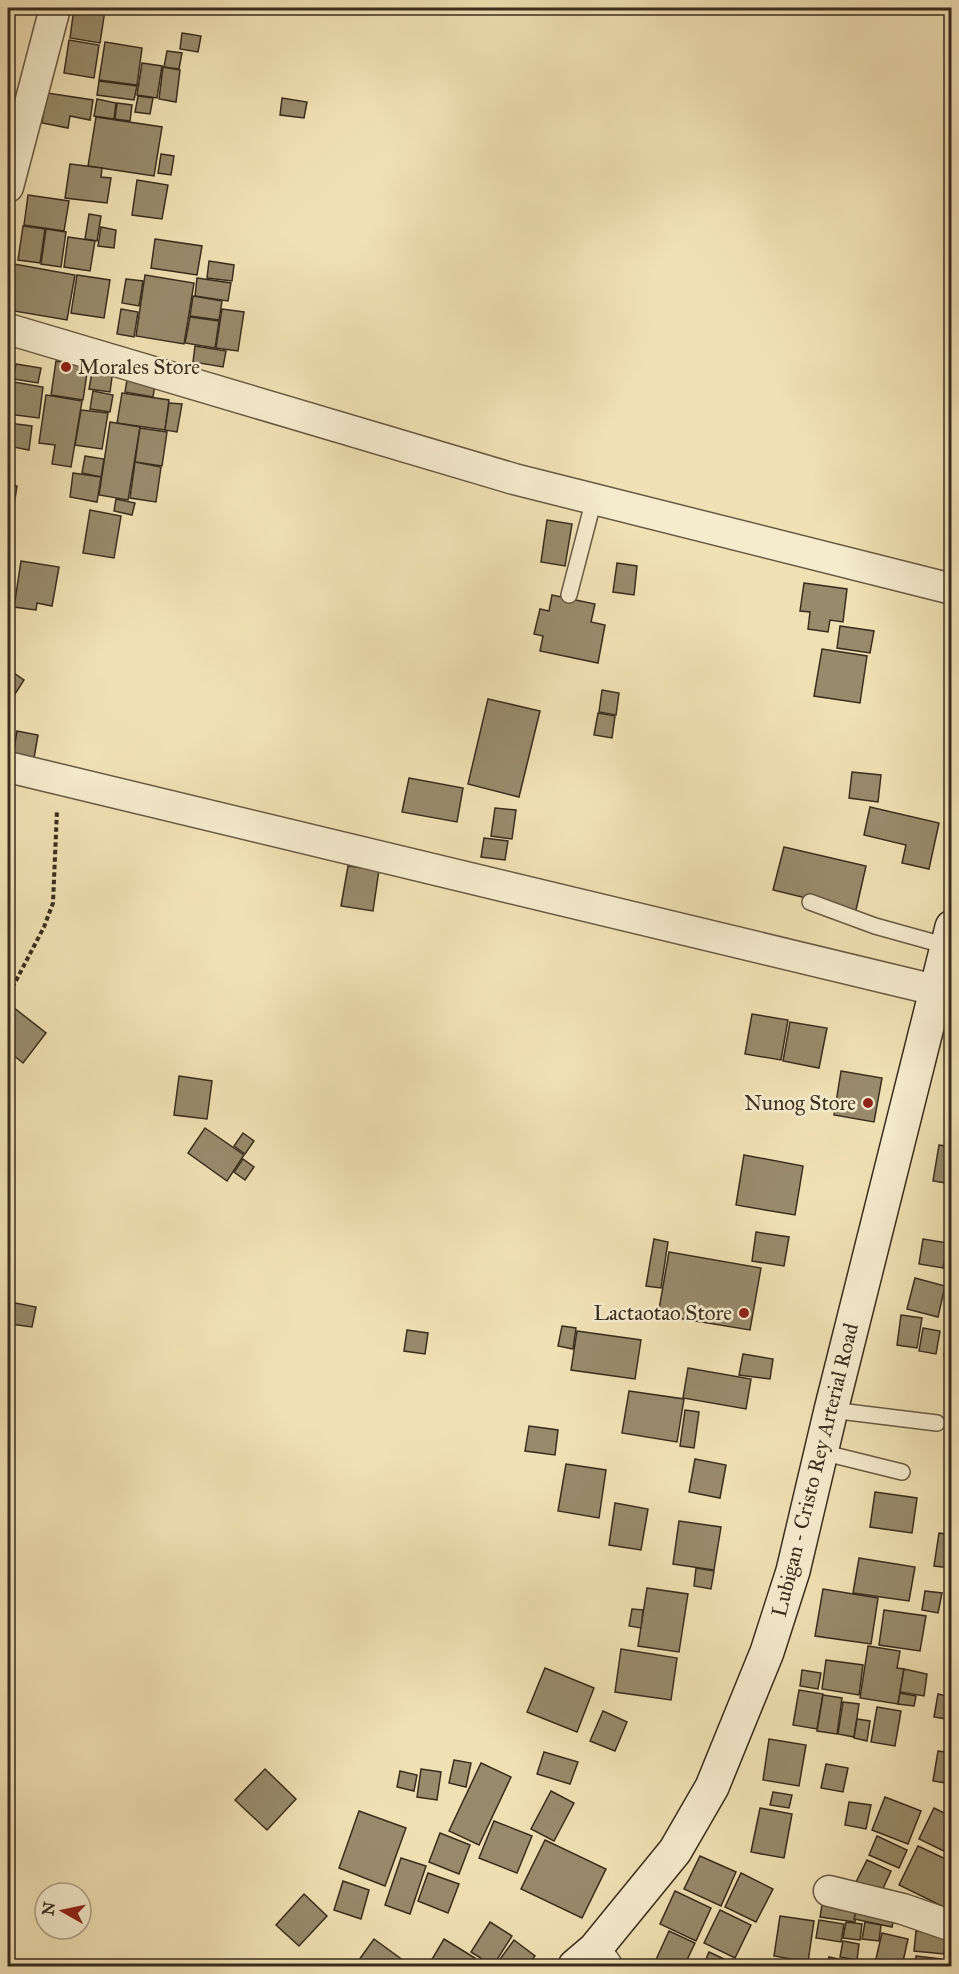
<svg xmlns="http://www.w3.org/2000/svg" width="959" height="1974" viewBox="0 0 959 1974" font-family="'IM FELL Great Primer',serif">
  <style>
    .building { fill: #988b6c; stroke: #392d1f; stroke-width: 1.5 }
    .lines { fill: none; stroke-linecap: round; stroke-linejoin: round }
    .service-casing { stroke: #675a44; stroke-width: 18 }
    .minor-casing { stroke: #675a44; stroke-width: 33 }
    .secondary-casing { stroke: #392d1f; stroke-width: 36 }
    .path { stroke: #392d1f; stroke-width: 4; stroke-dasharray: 4.5 3; stroke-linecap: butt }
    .service { stroke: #f5ecce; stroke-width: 15 }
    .minor { stroke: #f5ecce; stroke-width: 30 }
    .secondary { stroke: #f5ecce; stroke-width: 33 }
    .poi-dot { fill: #8f2418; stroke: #f5ecce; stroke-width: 2 }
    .labels { text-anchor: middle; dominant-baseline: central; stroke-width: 5; stroke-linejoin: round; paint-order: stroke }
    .poi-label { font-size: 21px; fill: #392d1f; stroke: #f5ecce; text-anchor: end }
    .street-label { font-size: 21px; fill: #392d1f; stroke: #f5ecce }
  </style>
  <rect width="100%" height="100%" fill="#f0e1b4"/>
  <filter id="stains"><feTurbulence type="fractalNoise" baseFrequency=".00333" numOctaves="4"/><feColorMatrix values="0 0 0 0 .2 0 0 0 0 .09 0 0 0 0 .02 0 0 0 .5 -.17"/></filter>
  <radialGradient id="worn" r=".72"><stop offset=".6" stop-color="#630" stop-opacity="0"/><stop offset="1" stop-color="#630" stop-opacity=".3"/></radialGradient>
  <g class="building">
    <polygon points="74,8 105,10 100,43 70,38"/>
    <polygon points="182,33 201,36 198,52 180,49"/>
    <polygon points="69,40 99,45 94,78 64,73"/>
    <polygon points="105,42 142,48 137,85 99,80"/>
    <polygon points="167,51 182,53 179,69 164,67"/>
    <polygon points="142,63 162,66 157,98 137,95"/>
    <polygon points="163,67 180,70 176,102 159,99"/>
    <polygon points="99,81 137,86 134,100 97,95"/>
    <polygon points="47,93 93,100 90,120 70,116 68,128 42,123"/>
    <polygon points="138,96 153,98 150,114 135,112"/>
    <polygon points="282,98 307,102 304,118 280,115"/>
    <polygon points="97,99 116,103 114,119 94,116"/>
    <polygon points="117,103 132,105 130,121 115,119"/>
    <polygon points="96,117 162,127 154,176 88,166"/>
    <polygon points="161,154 174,156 171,175 158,173"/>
    <polygon points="70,164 102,168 101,177 111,178 107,203 65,198"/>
    <polygon points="137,180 168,185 162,219 132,215"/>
    <polygon points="28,195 69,201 64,231 24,225"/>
    <polygon points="89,214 101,216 97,241 85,239"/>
    <polygon points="23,226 45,229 40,263 18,260"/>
    <polygon points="101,227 116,230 114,248 98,246"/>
    <polygon points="46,229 66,232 61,267 41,264"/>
    <polygon points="68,237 95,241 90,271 64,267"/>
    <polygon points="155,239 202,246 197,275 151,268"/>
    <polygon points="209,261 234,265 232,281 207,278"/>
    <polygon points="14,264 75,275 67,320 8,310"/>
    <polygon points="77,275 110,280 104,318 71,313"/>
    <polygon points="145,275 194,283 184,344 136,336"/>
    <polygon points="197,278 231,283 228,301 195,296"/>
    <polygon points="126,279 143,281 139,306 122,303"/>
    <polygon points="193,296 222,301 219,320 190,316"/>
    <polygon points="121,309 138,312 134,337 117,334"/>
    <polygon points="222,309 244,312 238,351 216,348"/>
    <polygon points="190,317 219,321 215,348 185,343"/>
    <polygon points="195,346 226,351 223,367 193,362"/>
    <polygon points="56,361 88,366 83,400 51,395"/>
    <polygon points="16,364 41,368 38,383 13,379"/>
    <polygon points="93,367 113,370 110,392 89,389"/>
    <polygon points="127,380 155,384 153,397 125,392"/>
    <polygon points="8,381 43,387 39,418 8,414"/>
    <polygon points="93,391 113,395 110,412 90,409"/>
    <polygon points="122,393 169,400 165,430 117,423"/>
    <polygon points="46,395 82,401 71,467 52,464 55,445 39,443"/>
    <polygon points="169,403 182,404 177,432 165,430"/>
    <polygon points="81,410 108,413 102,449 75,445"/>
    <polygon points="110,422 140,427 128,500 99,495"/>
    <polygon points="8,423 32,426 29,450 8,446"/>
    <polygon points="140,428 167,432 162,466 135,462"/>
    <polygon points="85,456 104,459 101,477 82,473"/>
    <polygon points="135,462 161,467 156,502 130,498"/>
    <polygon points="73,473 101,477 97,502 70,497"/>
    <polygon points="8,484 17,486 12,518 8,517"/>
    <polygon points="116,499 135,503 132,515 114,511"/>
    <polygon points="90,510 121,516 114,558 83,553"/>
    <polygon points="547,520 572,524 565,566 541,562"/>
    <polygon points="21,561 59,567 52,606 37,603 36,610 14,607"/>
    <polygon points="617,563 637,566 634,595 613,592"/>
    <polygon points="804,583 847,589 843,622 830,620 828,632 808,629 810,612 800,611"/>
    <polygon points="552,595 595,604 591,622 605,625 598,663 540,651 543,636 534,634 540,609 549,611"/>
    <polygon points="840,626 874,631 870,653 837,648"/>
    <polygon points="822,649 867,656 860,703 814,696"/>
    <polygon points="8,669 24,680 8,705"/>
    <polygon points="602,690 619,693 616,715 599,712"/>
    <polygon points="488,699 540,711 519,797 468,784"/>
    <polygon points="598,713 615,716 612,738 594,735"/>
    <polygon points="17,731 38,735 34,758 13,755"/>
    <polygon points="852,772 881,775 878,802 849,798"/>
    <polygon points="409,778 463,788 457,822 402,812"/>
    <polygon points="870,807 939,823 929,869 902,863 906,845 864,835"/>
    <polygon points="495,808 516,810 512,839 491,836"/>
    <polygon points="484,838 508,841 505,860 481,857"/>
    <polygon points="784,847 866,866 856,910 773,890"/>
    <polygon points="348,866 379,870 373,911 341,906"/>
    <polygon points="13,1007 46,1033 23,1063 8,1051 8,1013"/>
    <polygon points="752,1014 788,1020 781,1060 745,1054"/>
    <polygon points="790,1022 827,1028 819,1068 783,1061"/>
    <polygon points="841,1071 882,1078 874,1122 834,1115"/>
    <polygon points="179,1076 212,1081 207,1119 174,1115"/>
    <polygon points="205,1128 244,1155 227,1181 188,1153"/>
    <polygon points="243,1133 254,1141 245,1154 234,1146"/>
    <polygon points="939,1145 952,1147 952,1184 933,1181"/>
    <polygon points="744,1155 803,1166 795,1215 736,1205"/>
    <polygon points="243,1159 254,1167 245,1180 234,1172"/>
    <polygon points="756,1232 789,1237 784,1266 752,1261"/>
    <polygon points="654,1239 668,1242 661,1288 646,1286"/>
    <polygon points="923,1239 948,1243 943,1268 919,1264"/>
    <polygon points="948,1247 952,1248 952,1269 944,1268"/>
    <polygon points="669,1252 761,1268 750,1330 658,1315"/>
    <polygon points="915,1278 945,1286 938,1317 907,1309"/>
    <polygon points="15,1303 36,1307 32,1327 11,1324"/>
    <polygon points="901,1315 922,1318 917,1348 897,1345"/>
    <polygon points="562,1326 576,1328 573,1349 558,1346"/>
    <polygon points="923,1328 940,1331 936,1354 919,1351"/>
    <polygon points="407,1330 428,1333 425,1354 404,1351"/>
    <polygon points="577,1331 641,1340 635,1379 571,1370"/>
    <polygon points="947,1334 952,1334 952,1357 944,1356"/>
    <polygon points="743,1354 773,1359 770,1379 739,1375"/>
    <polygon points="688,1368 751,1379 746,1409 683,1398"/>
    <polygon points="629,1391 684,1399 677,1442 622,1433"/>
    <polygon points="685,1410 699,1412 694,1448 680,1446"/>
    <polygon points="529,1426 558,1430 555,1455 525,1451"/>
    <polygon points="695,1459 726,1465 720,1498 689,1492"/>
    <polygon points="566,1464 606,1470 599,1518 558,1511"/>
    <polygon points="875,1492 917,1498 912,1533 870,1527"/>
    <polygon points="615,1503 648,1509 641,1550 609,1545"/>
    <polygon points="679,1521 721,1527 714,1570 673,1564"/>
    <polygon points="939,1533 952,1535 951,1568 934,1566"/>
    <polygon points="859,1558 915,1567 909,1601 853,1593"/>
    <polygon points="696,1568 714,1571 711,1589 694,1586"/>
    <polygon points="647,1588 688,1594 679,1652 638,1646"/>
    <polygon points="823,1589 878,1598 871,1644 815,1636"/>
    <polygon points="925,1591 942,1593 938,1613 922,1610"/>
    <polygon points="632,1609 643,1610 641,1628 629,1626"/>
    <polygon points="884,1610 926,1616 920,1651 879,1645"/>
    <polygon points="868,1646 900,1651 897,1668 904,1669 898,1704 860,1698"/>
    <polygon points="621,1649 677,1658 671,1700 615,1692"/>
    <polygon points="826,1660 863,1665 859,1695 822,1689"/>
    <polygon points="545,1668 594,1688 577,1732 527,1712"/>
    <polygon points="904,1669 927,1674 924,1696 900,1692"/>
    <polygon points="802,1670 821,1673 818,1689 800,1686"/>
    <polygon points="799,1690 823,1694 817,1729 793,1725"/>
    <polygon points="900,1693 916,1696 914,1706 898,1704"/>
    <polygon points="938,1694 952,1697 952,1720 934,1717"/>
    <polygon points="823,1695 842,1698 837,1734 817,1731"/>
    <polygon points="843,1702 859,1704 854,1737 838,1734"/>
    <polygon points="877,1707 901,1711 895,1746 871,1742"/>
    <polygon points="603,1711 627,1722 615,1751 590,1741"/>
    <polygon points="857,1719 870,1721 867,1741 854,1738"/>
    <polygon points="769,1739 806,1745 799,1786 763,1780"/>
    <polygon points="938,1751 952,1753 952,1784 933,1781"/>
    <polygon points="544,1752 578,1762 570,1784 537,1774"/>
    <polygon points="454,1760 471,1763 466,1787 449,1783"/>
    <polygon points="481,1763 511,1777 479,1845 449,1831"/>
    <polygon points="826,1764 848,1768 843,1792 821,1788"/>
    <polygon points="265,1769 296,1799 267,1830 235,1800"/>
    <polygon points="421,1769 441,1772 437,1800 417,1797"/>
    <polygon points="400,1771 417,1775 414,1791 397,1787"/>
    <polygon points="551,1791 574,1803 554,1841 531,1829"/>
    <polygon points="773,1792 792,1795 789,1808 770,1805"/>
    <polygon points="885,1797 921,1811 908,1844 872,1830"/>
    <polygon points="849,1802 871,1805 866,1829 845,1825"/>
    <polygon points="760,1808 792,1814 784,1858 751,1852"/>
    <polygon points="934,1808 952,1817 952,1855 919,1839"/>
    <polygon points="359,1811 406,1828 385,1886 339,1868"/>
    <polygon points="494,1821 532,1836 517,1873 479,1858"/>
    <polygon points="440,1833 470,1845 459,1874 429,1862"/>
    <polygon points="877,1836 907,1850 899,1868 869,1855"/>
    <polygon points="545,1840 606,1869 582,1918 521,1889"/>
    <polygon points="918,1846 952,1862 952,1897 946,1908 899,1885"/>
    <polygon points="700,1856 736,1872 721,1906 684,1889"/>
    <polygon points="401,1858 426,1866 410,1914 385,1905"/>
    <polygon points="867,1860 891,1871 880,1895 855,1884"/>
    <polygon points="428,1873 459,1884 448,1913 418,1901"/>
    <polygon points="741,1873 773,1889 756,1922 725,1907"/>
    <polygon points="343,1881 369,1890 361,1919 334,1910"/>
    <polygon points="675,1891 711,1908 696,1941 660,1924"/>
    <polygon points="304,1894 327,1916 299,1946 276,1925"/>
    <polygon points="823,1899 857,1904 855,1922 820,1917"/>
    <polygon points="858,1903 895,1911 892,1927 854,1919"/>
    <polygon points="720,1910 751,1925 735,1958 704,1943"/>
    <polygon points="780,1916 814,1921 808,1962 774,1956"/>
    <polygon points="819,1920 844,1924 841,1942 816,1938"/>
    <polygon points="490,1922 512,1936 493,1966 471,1952"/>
    <polygon points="846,1922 862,1924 860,1940 843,1938"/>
    <polygon points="865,1922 881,1925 879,1941 862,1939"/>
    <polygon points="669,1931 695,1943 684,1966 660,1966 654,1964"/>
    <polygon points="916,1931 946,1934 944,1954 914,1951"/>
    <polygon points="882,1933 908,1939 902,1966 892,1966 875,1963"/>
    <polygon points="374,1939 411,1966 360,1966 356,1964"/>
    <polygon points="444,1939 475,1958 470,1966 428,1966"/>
    <polygon points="514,1940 535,1956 527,1966 495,1966"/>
    <polygon points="843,1941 859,1944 857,1960 840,1957"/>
    <polygon points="709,1952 735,1964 734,1966 703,1966"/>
    <polygon points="916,1956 941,1959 941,1966 915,1966"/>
    <polygon points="829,1957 858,1963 858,1966 827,1966"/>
  </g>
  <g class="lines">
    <defs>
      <g id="service">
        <polyline points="569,595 594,499"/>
        <polyline points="810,902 875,926 947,946"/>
        <polyline points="831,1410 937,1423"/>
        <polyline points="821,1452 902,1472"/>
      </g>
      <g id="minor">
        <polyline points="8,187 55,8"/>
        <polyline points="8,329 514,479 952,589"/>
        <polyline points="8,767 952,994"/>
        <polyline points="829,1891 903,1909 952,1926"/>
        <polyline points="595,1949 607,1966"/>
      </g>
      <polyline id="secondary" points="575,1966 595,1949 675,1851 712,1787 767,1652 793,1571 831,1410 952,927"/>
    </defs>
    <use href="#service" class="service-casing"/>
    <use href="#minor" class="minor-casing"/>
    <use href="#secondary" class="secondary-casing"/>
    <polyline class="path" points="9,994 44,927 53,903 57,810"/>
    <use href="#service" class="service"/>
    <use href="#minor" class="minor"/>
    <use href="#secondary" class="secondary"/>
  </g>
  <g class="poi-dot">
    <circle cx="66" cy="367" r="6"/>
    <circle cx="868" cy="1103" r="6"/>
    <circle cx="744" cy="1313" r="6"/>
  </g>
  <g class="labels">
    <g class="poi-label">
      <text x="78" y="367" text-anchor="start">Morales Store</text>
      <text x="856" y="1103">Nunog Store</text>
      <text x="732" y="1313">Lactaotao Store</text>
    </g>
    <g class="street-label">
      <text transform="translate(815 1470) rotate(-76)">Lubigan - Cristo Rey Arterial Road</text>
    </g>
  </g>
  <rect width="959" height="1974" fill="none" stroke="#f0e1b4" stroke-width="30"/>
  <rect x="9" y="9" width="941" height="1956" fill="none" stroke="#392d1f" stroke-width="3"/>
  <rect x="15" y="15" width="929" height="1944" fill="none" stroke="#392d1f" stroke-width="1.5"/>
  <g transform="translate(63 1911) rotate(279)"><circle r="28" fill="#f5ecce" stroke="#aaa088" stroke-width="1.5"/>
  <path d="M0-4.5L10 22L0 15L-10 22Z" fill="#8f2418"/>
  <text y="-9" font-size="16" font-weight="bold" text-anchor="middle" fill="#392d1f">N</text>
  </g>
  <rect width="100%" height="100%" filter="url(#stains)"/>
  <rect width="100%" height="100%" fill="url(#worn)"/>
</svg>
